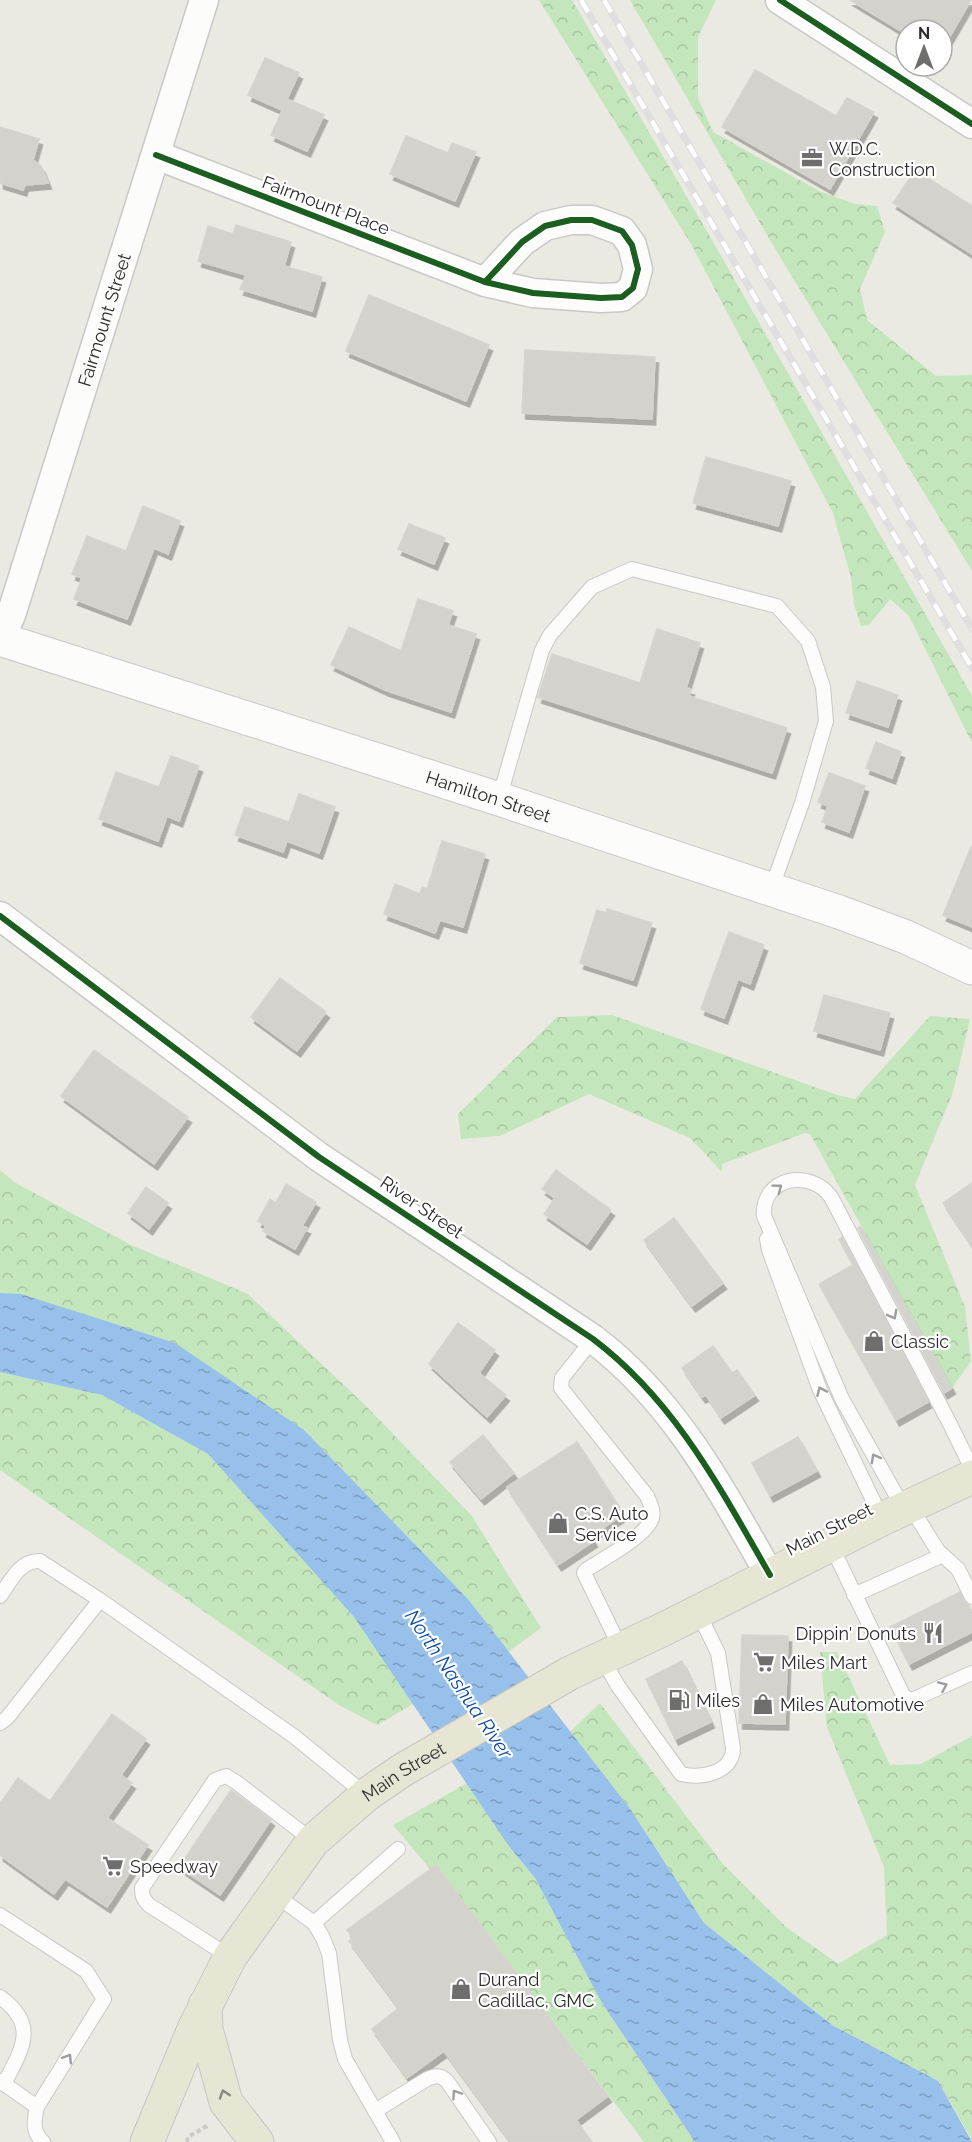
<svg xmlns="http://www.w3.org/2000/svg" width="972" height="2142" viewBox="0 0 972 2142" font-family="Raleway,sans-serif">
  <style>
    .forest { fill: url(#forest-crowns) }
    .water { fill: url(#water-ripples) }
    .building { fill: #d3d2cd; stroke: #d5d4ce; stroke-width: 1.5; filter: url(#shadow) }
    .lines { fill: none; stroke-linecap: round; stroke-linejoin: round }
    .service-casing { stroke: #c8c8c7; stroke-width: 16 }
    .minor-casing { stroke: #c8c8c7; stroke-width: 31 }
    .secondary-casing { stroke: #c8c8c7; stroke-width: 35 }
    .primary-casing { stroke: #c6c5c2; stroke-width: 35 }
    .path { stroke: #cacac9; stroke-width: 4; stroke-dasharray: 4.5 3; stroke-linecap: butt }
    .service { stroke: #fcfcfb; stroke-width: 14 }
    .minor { stroke: #fcfcfb; stroke-width: 28 }
    .secondary { stroke: #fcfcfb; stroke-width: 33 }
    .primary { stroke: #e7e6d5; stroke-width: 33 }
    .rail-casing { stroke: #dfdfdf; stroke-width: 7 }
    .rail { stroke: #fff; stroke-width: 4.5; stroke-dasharray: 14; stroke-linecap: butt }
    .cycleway-casing { stroke: #fff; stroke-width: 10 }
    .cycleway { stroke: #1b5e20; stroke-width: 6 }
    .oneway { stroke: #9e9e9e }
    .oneway2 { stroke: #8a8980 }
    .labels { text-anchor: middle; dominant-baseline: central; stroke-width: 4.5; stroke-linejoin: round; paint-order: stroke }
    .poi-label { font-size: 18px; fill: #2c2c2c; stroke: #fff; text-anchor: start }
    .street-label { font-size: 18px; fill: #2c2c2c; stroke: #fff }
    .water-label { font-size: 20px; font-style: italic; fill: #0f4b9e; stroke: #fff }
  </style>
  <defs>
    <pattern id="forest-crowns" width="20" height="18" patternUnits="userSpaceOnUse" patternTransform="scale(1.5)"><rect width="20" height="18" fill="#c4e6bc"/><path d="M2 6a3 3 0 1 1 6 0M12 15a3 3 0 1 1 6 0" fill="none" stroke="#a9c5a2"/></pattern>
    <pattern id="water-ripples" width="26" height="14" patternUnits="userSpaceOnUse" patternTransform="scale(1.5)"><rect width="26" height="14" fill="#97c1ea"/><path d="M2 4q2-2 4 0t4 0M15 11q2-2 4 0t4 0" fill="none" stroke="#7b9dbe"/></pattern>
    <filter id="shadow"><feDropShadow dx="3.5" dy="6" stdDeviation="0" flood-color="#0004"/></filter>
  </defs>
  <rect width="100%" height="100%" fill="#eae9e2"/>
  <g class="forest">
    <polygon points="539,0 572,0 716,247 972,696 972,743 909,616 890,599 869,625 861,626 854,604 851,577 833,513 691,244"/>
    <polygon points="630,0 716,0 698,37 698,98 713,132 819,191 855,204 877,206 885,232 860,289 867,320 936,376 972,375 972,571 777,252"/>
    <polygon points="612,1015 837,1095 855,1099 930,1016 970,1019 953,1092 915,1185 965,1307 971,1361 952,1388 810,1134 805,1133 722,1164 722,1172 690,1138 589,1094 500,1136 461,1139 458,1114 557,1017"/>
    <polygon points="0,1170 14,1182 131,1245 248,1294 368,1408 472,1516 541,1628 508,1652 468,1599 304,1430 21,1295 0,1293"/>
    <polygon points="0,1372 102,1395 208,1454 354,1617 413,1704 377,1725 339,1705 0,1470"/>
    <polygon points="820,1652 837,1652 890,1765 921,1764 972,1736 972,2140 938,2081 832,2025 704,1923 631,1810 570,1732 600,1703 723,1864 786,1927 838,1964 887,1935 884,1867 827,1727"/>
    <polygon points="467,1783 508,1845 535,1878 602,2003 695,2142 644,2142 436,1865 430,1869 393,1825"/>
  </g>
  <polygon class="water" points="0,1293 21,1294 175,1343 304,1430 468,1599 631,1810 704,1923 832,2025 938,2081 972,2142 695,2142 602,2003 535,1878 508,1845 354,1617 208,1454 102,1395 0,1372"/>
  <g class="building">
    <polygon points="850,0 971,0 942,50 942,30 906,30 906,34"/>
    <polygon points="265,58 299,73 287,99 324,115 307,151 271,135 286,102 282,110 248,95"/>
    <polygon points="755,70 836,116 847,98 874,112 830,189 722,127"/>
    <polygon points="0,127 39,139 33,160 41,166 48,183 25,185 23,190 0,183"/>
    <polygon points="406,136 448,153 452,143 476,152 455,201 390,174"/>
    <polygon points="915,170 972,206 972,254 893,203"/>
    <polygon points="236,225 291,242 284,266 322,277 312,311 240,289 246,275 198,261 208,226 233,234"/>
    <polygon points="369,295 489,345 466,401 346,351"/>
    <polygon points="525,350 655,357 652,419 522,413"/>
    <polygon points="706,457 791,481 778,526 693,503"/>
    <polygon points="143,506 180,521 168,554 154,548 127,619 74,599 82,578 72,574 87,536 126,551"/>
    <polygon points="409,524 445,538 434,564 398,549"/>
    <polygon points="418,599 453,611 448,625 476,634 451,712 385,690 331,665 349,627 401,651"/>
    <polygon points="657,629 700,643 686,688 691,689 689,696 787,728 772,773 538,697 552,654 640,683"/>
    <polygon points="857,681 898,695 888,727 846,713"/>
    <polygon points="876,742 901,752 892,778 866,768"/>
    <polygon points="171,756 199,766 179,821 167,816 158,841 99,819 116,772 159,787"/>
    <polygon points="829,773 865,786 849,832 822,822 828,806 818,802"/>
    <polygon points="299,794 335,807 319,853 287,841 283,852 235,835 245,807 289,822"/>
    <polygon points="442,841 485,854 463,927 440,920 435,933 384,914 395,884 420,894 422,887 427,889"/>
    <polygon points="971,847 972,847 972,927 943,915"/>
    <polygon points="607,909 652,923 633,980 580,963 597,910 606,913"/>
    <polygon points="729,932 764,945 750,984 738,979 724,1018 701,1009"/>
    <polygon points="280,978 326,1012 297,1051 251,1017"/>
    <polygon points="824,995 890,1013 880,1050 814,1031"/>
    <polygon points="94,1050 188,1117 154,1164 61,1096"/>
    <polygon points="556,1170 611,1210 587,1244 544,1214 555,1198 542,1189"/>
    <polygon points="972,1183 972,1246 943,1203"/>
    <polygon points="286,1184 316,1202 302,1226 307,1228 295,1249 263,1231 266,1226 258,1221 270,1199 276,1203"/>
    <polygon points="146,1187 168,1203 149,1229 128,1213"/>
    <polygon points="674,1218 723,1283 692,1306 644,1240"/>
    <polygon points="861,1227 952,1388 944,1393 858,1228"/>
    <polygon points="842,1237 928,1402 896,1420 819,1284 853,1265 839,1239"/>
    <polygon points="458,1323 495,1350 479,1373 506,1395 487,1417 429,1364"/>
    <polygon points="713,1346 732,1373 737,1370 755,1395 721,1418 706,1395 702,1397 682,1368"/>
    <polygon points="483,1435 514,1473 481,1499 450,1462"/>
    <polygon points="798,1437 817,1471 770,1496 752,1463"/>
    <polygon points="577,1442 624,1514 591,1536 594,1541 558,1565 507,1487"/>
    <polygon points="960,1592 972,1612 972,1632 909,1664 890,1627"/>
    <polygon points="742,1635 788,1636 785,1724 739,1723"/>
    <polygon points="682,1661 711,1722 675,1739 646,1679"/>
    <polygon points="112,1714 146,1739 121,1775 132,1783 107,1818 148,1845 107,1907 65,1879 54,1894 0,1855 0,1804 18,1778 50,1801"/>
    <polygon points="231,1790 271,1820 220,1895 179,1867"/>
    <polygon points="436,1865 608,2096 576,2120 592,2142 511,2142 444,2051 407,2078 372,2029 399,2008 349,1941 353,1938 347,1930"/>
  </g>
  <g class="lines">
    <defs>
      <g id="service">
        <polyline points="499,799 542,650 550,635 592,587 632,569 777,606 808,641 823,687 826,721 802,803 771,890"/>
        <polyline points="767,1239 769,1250 820,1390 882,1519"/>
        <path d="M593,1339L562,1378L561,1388L647,1496C650,1503 654,1511 652,1518C647,1536 601,1560 586,1570L584,1573L621,1649"/>
        <polyline points="910,1506 938,1551 958,1569 972,1597"/>
        <path d="M904,1509L842,1399L764,1216C761,1177 810,1168 831,1197L950,1424L972,1469"/>
        <polyline points="831,1545 903,1695 907,1699 914,1699 972,1673"/>
        <polyline points="854,1595 943,1555"/>
        <path d="M0,1596C10,1582 21,1559 40,1561L100,1600L295,1737L366,1795"/>
        <path d="M602,1658L618,1686L681,1774C701,1779 733,1773 733,1748L718,1653L698,1612"/>
        <polyline points="0,1723 7,1718 100,1600"/>
        <polyline points="274,1894 314,1923 322,1936 329,1953 340,2040 345,2059 393,2142"/>
        <path d="M0,1915L86,1971L104,1999L37,2107C34,2120 32,2132 43,2142"/>
        <polyline points="314,1923 398,1849"/>
        <path d="M230,1957L149,1905C143,1899 142,1896 142,1888L215,1780L226,1776L236,1782L313,1841"/>
        <path d="M0,1997C39,2025 22,2049 4,2084"/>
        <polyline points="0,2081 37,2107"/>
        <path d="M375,2111L427,2079C436,2075 440,2075 447,2081L489,2142"/>
      </g>
      <g id="minor">
        <polyline points="780,0 972,124"/>
        <polyline points="156,155 485,282 533,293 601,298 622,297 633,288 638,269 632,245 622,231 592,220 571,220 545,226 522,242 485,282"/>
        <path id="s1" d="M0,639L11,615L204,0"/>
        <path d="M0,916L319,1157L593,1339C675,1401 720,1488 770,1575"/>
      </g>
      <g id="secondary">
        <path id="s2" d="M0,639L499,799L839,912L906,937L972,968"/>
      </g>
      <g id="primary">
        <polyline points="205,2005 206,2029 226,2102 257,2142"/>
        <path id="s3" d="M147,2142L194,2029L230,1957L313,1841L366,1795L401,1771L570,1673L664,1629L882,1519L972,1477"/>
      </g>
    </defs>
    <use href="#service" class="service-casing"/>
    <use href="#minor" class="minor-casing"/>
    <use href="#secondary" class="secondary-casing"/>
    <use href="#primary" class="primary-casing"/>
    <polyline class="path" points="187,2142 188,2137 207,2126"/>
    <use href="#service" class="service"/>
    <use href="#minor" class="minor"/>
    <use href="#secondary" class="secondary"/>
    <use href="#primary" class="primary"/>
    <defs>
      <g id="rail">
        <polyline points="581,0 972,668"/>
        <polyline points="604,0 972,629"/>
      </g>
    </defs>
    <use href="#rail" class="rail-casing"/>
    <use href="#rail" class="rail"/>
    <defs>
      <g id="cycleway">
        <polyline points="780,0 972,124"/>
        <polyline points="156,155 485,282 533,293 601,298 622,297 633,288 638,269 632,245 622,231 592,220 571,220 545,226 522,242 485,282"/>
        <path d="M0,916L319,1157L593,1339C675,1401 720,1488 770,1575"/>
      </g>
    </defs>
    <use href="#cycleway" class="cycleway-casing"/>
    <use href="#cycleway" class="cycleway"/>
  </g>
  <defs><path id="oneway-chevron" d="M-2-3.5L2.5 0L-2 3.5" fill="none" stroke-width="1.6" stroke-linecap="round" stroke-linejoin="round" transform="scale(1.5)"/></defs>
  <g class="oneway">
    <use href="#oneway-chevron" transform="translate(778 1188) rotate(-37)"/>
    <use href="#oneway-chevron" transform="translate(893 1315) rotate(62)"/>
    <use href="#oneway-chevron" transform="translate(821 1391) rotate(-114)"/>
    <use href="#oneway-chevron" transform="translate(875 1458) rotate(-119)"/>
    <use href="#oneway-chevron" transform="translate(943 1686) rotate(-24)"/>
    <use href="#oneway-chevron" transform="translate(68 2058) rotate(-58)"/>
    <use href="#oneway-chevron" transform="translate(456 2094) rotate(-124)"/>
  </g>
  <use class="oneway2" href="#oneway-chevron" transform="translate(224 2094) rotate(-108)"/>
  <defs>
    <symbol id="office-bare" viewBox="-9 -9 18 18"><path d="M-6-3h4V-5.5h4V-3h4V5H-6ZM-1-4.5V-3h2v-1.5ZM-6 0V1H6V0Z" fill="#6e6e6c" stroke="#fff" stroke-width="2.5" paint-order="stroke"/></symbol>
    <symbol id="shop-bare" viewBox="-9 -9 18 18"><path d="M-5-2.5h2.3a2.7 3.5 0 0 1 5.4 0H5L5.5 6h-11ZM-1.5-2.5h3a1.5 2.3 0 0 0-3 0Z" fill="#6e6e6c" stroke="#fff" stroke-width="2.5" paint-order="stroke"/></symbol>
    <symbol id="restaurant-bare" viewBox="-9 -9 18 18"><path d="M-5-6h1v4h1v-4h1v4h1v-4h1v5L-1.5 .5V6h-2V.5L-5-1ZM5-6V6H3V1.5H1.5Q1.5-4 5-6Z" fill="#6e6e6c" stroke="#fff" stroke-width="2.5" paint-order="stroke"/></symbol>
    <symbol id="supermarket-bare" viewBox="-9 -9 18 18"><path d="M-6-5.5h2.5l.6 2H6L4.5 2H-2.5L-4.4-4H-6ZM-1.5 3.2a1.3 1.3 0 1 0 .1 0ZM3 3.2a1.3 1.3 0 1 0 .1 0Z" fill="#6e6e6c" stroke="#fff" stroke-width="2.5" paint-order="stroke"/></symbol>
    <symbol id="fuel-bare" viewBox="-9 -9 18 18"><path d="M-5.5-6h7V0h2V4h1.3V-2.5L3-4.5l.8-.8L6-3V5H2.5V1h-1V6h-7ZM-4.2-4.7v3.2H.2V-4.7Z" fill="#6e6e6c" stroke="#fff" stroke-width="2.5" paint-order="stroke"/></symbol>
  </defs>
  <g fill-rule="evenodd">
    <use href="#office-bare" x="797" y="143" width="30" height="30"/>
    <use href="#shop-bare" x="859" y="1326" width="30" height="30"/>
    <use href="#shop-bare" x="543" y="1508" width="30" height="30"/>
    <use href="#restaurant-bare" x="918" y="1618" width="30" height="30"/>
    <use href="#supermarket-bare" x="749" y="1647" width="30" height="30"/>
    <use href="#fuel-bare" x="664" y="1685" width="30" height="30"/>
    <use href="#shop-bare" x="748" y="1689" width="30" height="30"/>
    <use href="#supermarket-bare" x="98" y="1851" width="30" height="30"/>
    <use href="#shop-bare" x="446" y="1974" width="30" height="30"/>
  </g>
  <g class="labels">
    <g class="poi-label">
      <text x="829" y="148">W.D.C.<tspan x="829" dy="21">Construction</tspan></text>
      <text x="891" y="1341">Classic</text>
      <text x="575" y="1513">C.S. Auto<tspan x="575" dy="21">Service</tspan></text>
      <text x="916" y="1633" text-anchor="end">Dippin' Donuts</text>
      <text x="781" y="1662">Miles Mart</text>
      <text x="696" y="1700">Miles</text>
      <text x="780" y="1704">Miles Automotive</text>
      <text x="130" y="1866">Speedway</text>
      <text x="478" y="1979">Durand<tspan x="478" dy="21">Cadillac, GMC</tspan></text>
    </g>
    <g class="street-label">
      <text transform="translate(326 205) rotate(21)">Fairmount Place</text>
      <text stroke="none"><textPath href="#s1" startOffset="336">Fairmount Street</textPath></text>
      <text stroke="none"><textPath href="#s2" startOffset="513">Hamilton Street</textPath></text>
      <text transform="translate(422 1207) rotate(34)">River Street</text>
      <text transform="translate(829 1529) rotate(-27)">Main Street</text>
      <text stroke="none"><textPath href="#s3" startOffset="460">Main Street</textPath></text>
    </g>
    <g class="water-label">
      <text transform="translate(459 1684) rotate(56)">North Nashua River</text>
    </g>
  </g>
  <g transform="translate(924 48)"><circle r="28" fill="#ffffff" stroke="#ababab" stroke-width="1.5"/>
  <path d="M0-4.5L10 22L0 15L-10 22Z" fill="#6e6e6c"/>
  <text y="-9" font-size="16" font-weight="bold" text-anchor="middle" fill="#2c2c2c">N</text>
  </g>
</svg>
